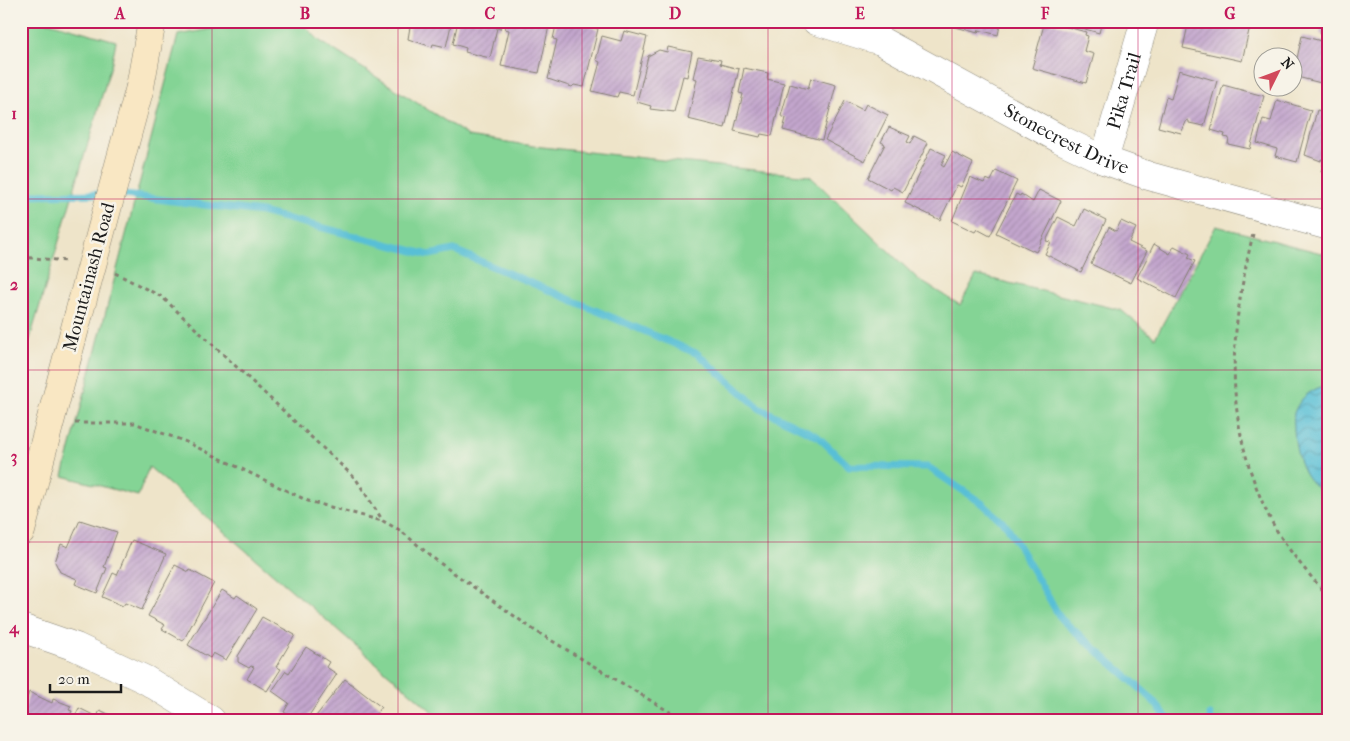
<svg xmlns="http://www.w3.org/2000/svg" width="1350" height="741" viewBox="0 0 1350 741" font-family="'IM FELL French Canon',serif">
  <style>
    .park { fill: #84d495; stroke: #507858 }
    .water { fill: url(#water-waves); stroke: #3a6e79 }
    .lines { fill: none; stroke-linecap: round; stroke-linejoin: round }
    .stream { stroke: #58bfd6; stroke-width: 7 }
    .building { fill: url(#building-hatch) }
    .street-casing { stroke: #858072; stroke-width: 29 }
    .secondary-casing { stroke: #858072; stroke-width: 29 }
    .path { stroke: #858072; stroke-width: 3; stroke-dasharray: 4 4; stroke-linecap: butt }
    .street { stroke: #fff; stroke-width: 28 }
    .secondary { stroke: #f9e7c3; stroke-width: 28 }
    .secondary-bridge-casing { stroke: #858072; stroke-width: 29; stroke-linecap: butt }
    .secondary-bridge { stroke: #f9e7c3; stroke-width: 28 }
    .grid { fill: none; stroke: #c2185b; stroke-width: 1; stroke-opacity: 0.55 }
    .labels { text-anchor: middle; dominant-baseline: central; stroke-width: 5; stroke-linejoin: round; paint-order: stroke }
    .street-label { font-size: 19px; fill: #1c1c1c; stroke: #f7f3e8 }
    .neatline { fill: none; stroke: #c2185b; stroke-width: 2 }
    .grid-label { font-size: 16px; text-anchor: middle; font-weight: bold; fill: #c2185b }
  </style>
  <defs>
    <pattern id="water-waves" width="16" height="10" patternUnits="userSpaceOnUse" patternTransform="scale(1.25)"><rect width="16" height="10" fill="#58bfd6"/><path d="M0 5q4-4 8 0t8 0" fill="none" stroke="#489aad"/></pattern>
    <pattern id="building-hatch" width="6" height="6" patternUnits="userSpaceOnUse" patternTransform="scale(1.25)"><rect width="6" height="6" fill="#c3a6cd"/><path d="M-1 1l2-2M0 6l6-6M5 7l2-2" fill="none" stroke="#a78eaf"/></pattern>
  </defs>
  <rect width="100%" height="100%" fill="#f7f3e8"/>
  <filter id="ink" filterUnits="userSpaceOnUse"><feTurbulence type="fractalNoise" baseFrequency=".02" numOctaves="2"/><feDisplacementMap in="SourceGraphic" scale="10" xChannelSelector="R" yChannelSelector="G"/><feConvolveMatrix kernelMatrix="1 2 1 2 8 2 1 2 1" color-interpolation-filters="sRGB"/></filter>
  <filter id="wash" filterUnits="userSpaceOnUse"><feTurbulence type="fractalNoise" baseFrequency=".0096" numOctaves="4" result="noise"/><feDisplacementMap in="SourceGraphic" scale="20" xChannelSelector="R" yChannelSelector="G"/><feGaussianBlur stdDeviation="1.12" result="paint"/><feColorMatrix in="noise" values="0 0 0 0 0 0 0 0 0 0 0 0 0 0 0 0 0 1.4 0 .05"/><feComposite in="paint" operator="in"/></filter>
  <g filter="url(#wash)">
    <rect width="100%" height="100%" fill="#eee4c9"/>
    <g class="park">
      <polygon points="21,21 45,21 116,41 112,62 21,369"/>
      <polygon points="256,21 300,21 320,41 469,136 533,146 810,176 919,280 960,305 976,275 1121,310 1155,338 1216,226 1329,255 1329,720 442,720 149,467 138,496 63,476 178,35"/>
    </g>
    <path class="water" d="M1329,384V494C1302,484 1295,453 1294,428C1294,424 1293,417 1294,413C1301,395 1313,389 1329,384Z"/>
    <g class="lines">
      <g class="stream">
        <polyline points="117,194 261,212 429,255 454,250 698,354 759,408 817,436 849,466 928,467 983,504 1007,526 1061,619 1150,697 1169,720"/>
        <polyline points="21,195 106,194"/>
        <polyline points="1210,715 1211,720"/>
      </g>
    </g>
    <g id="blocks">
      <g class="building">
        <polygon points="362,21 401,21 399,29 388,26 387,29"/>
        <polygon points="411,21 452,21 446,47 433,44 432,47 408,39"/>
        <polygon points="458,21 502,21 500,29 497,28 490,58 465,52 466,48 453,44"/>
        <polygon points="507,21 540,21 549,26 539,73 501,66 509,30 505,29"/>
        <polygon points="557,21 580,21 580,24 598,29 584,87 574,85 572,87 548,79 557,40 553,39"/>
        <polygon points="945,21 1001,21 998,35 979,30 978,33 952,26 952,24"/>
        <polygon points="1045,21 1086,32 1085,35 1088,36 1084,51 1094,54 1086,83 1032,68"/>
        <polygon points="1057,21 1102,21 1099,33"/>
        <polygon points="1203,21 1230,21 1250,26 1242,61 1183,48 1188,25 1202,28"/>
        <polygon points="1302,21 1329,21 1329,36 1320,34 1322,26"/>
        <polygon points="624,31 647,37 633,95 619,92 617,97 592,91 600,62 596,60 602,36 621,41"/>
        <polygon points="1302,36 1329,43 1329,85 1293,76"/>
        <polygon points="668,47 692,52 687,77 683,76 674,112 650,109 651,106 637,102 648,56 659,50 667,52"/>
        <polygon points="698,56 721,60 720,64 739,69 725,128 688,119 697,79 693,78"/>
        <polygon points="744,68 768,73 767,79 784,83 772,136 761,134 760,137 734,131 743,94 739,93"/>
        <polygon points="1179,70 1217,81 1204,126 1189,123 1189,121 1187,120 1181,133 1158,127 1166,97 1171,99"/>
        <polygon points="811,78 836,85 822,140 783,130 786,118 781,116 790,84 808,89"/>
        <polygon points="1223,85 1264,96 1250,149 1228,144 1229,138 1224,137 1225,134 1211,130"/>
        <polygon points="1277,100 1311,110 1297,162 1275,156 1277,149 1257,143 1263,119 1271,121"/>
        <polygon points="845,101 863,110 866,104 888,115 865,161 825,140"/>
        <polygon points="1317,110 1329,113 1329,174 1321,172 1324,160 1321,159 1321,161 1305,155"/>
        <polygon points="889,127 910,136 907,142 910,144 914,136 928,143 903,192 893,187 891,190 868,178 885,144 881,142"/>
        <polygon points="931,148 946,155 941,165 944,167 952,152 973,163 961,187 957,185 940,220 905,203"/>
        <polygon points="996,171 1017,181 990,236 977,229 975,232 952,221 970,177 984,183 986,179 991,181"/>
        <polygon points="1039,190 1061,201 1036,252 996,233 1016,194 1020,196 1021,194 1033,202"/>
        <polygon points="1084,209 1106,220 1081,272 1045,254 1051,242 1046,241 1058,217 1076,226"/>
        <polygon points="1121,221 1136,228 1129,242 1147,251 1131,283 1091,264 1109,227 1116,231"/>
        <polygon points="1154,244 1170,254 1174,246 1190,254 1188,258 1195,261 1176,298 1137,278"/>
        <polygon points="80,520 117,532 104,567 107,568 97,593 75,584 77,579 60,572 55,562 61,544 68,547"/>
        <polygon points="132,540 166,554 142,610 125,603 123,606 102,597 113,573 117,575"/>
        <polygon points="175,565 189,572 190,570 214,583 183,641 162,629 165,625 148,616"/>
        <polygon points="222,590 235,598 237,595 257,609 226,660 213,653 210,658 188,645"/>
        <polygon points="262,617 295,635 276,667 281,669 267,691 247,679 254,667 251,666 249,668 238,662 238,656"/>
        <polygon points="306,647 329,662 326,667 337,674 306,720 296,720 284,712 289,703 272,691 286,671 289,673"/>
        <polygon points="345,679 381,707 371,720 313,720"/>
        <polygon points="29,692 52,703 53,699 71,706 69,710 72,711 68,720 21,720"/>
        <polygon points="79,708 97,717 100,710 120,720 73,720"/>
      </g>
    </g>
  </g>
  <g filter="url(#ink)">
    <use href="#blocks" fill-opacity="0" stroke="#858072" stroke-width="1"/>
    <g class="lines">
      <defs>
        <g id="street">
          <path id="s1" d="M816,21L881,41L1060,139L1104,160L1149,176L1329,226"/>
          <path id="s2" d="M1104,160L1145,21"/>
          <polyline points="21,628 76,647 146,680 211,720"/>
        </g>
        <g id="secondary">
          <polyline points="140,87 152,21"/>
          <polyline points="21,531 78,317"/>
        </g>
      </defs>
      <use href="#street" class="street-casing"/>
      <use href="#secondary" class="secondary-casing"/>
      <g class="path">
        <path d="M1253,234C1230,332 1222,413 1265,508C1280,542 1305,570 1329,597"/>
        <polyline points="21,257 68,261"/>
        <polyline points="115,273 162,297 356,479 383,521 401,531 437,561 534,630 683,720"/>
        <polyline points="75,423 134,423 184,441 308,501 382,521"/>
        <polyline points="1277,720 1281,718 1303,720"/>
      </g>
      <use href="#street" class="street"/>
      <use href="#secondary" class="secondary"/>
      <defs>
        <polyline id="secondary-bridge" points="78,317 140,87"/>
      </defs>
      <use href="#secondary-bridge" class="secondary-bridge-casing"/>
      <use href="#secondary-bridge" class="secondary-bridge"/>
    </g>
  </g>
  <path class="grid" d="M212,21V720M398,21V720M582,21V720M768,21V720M952,21V720M1138,21V720M21,199H1329M21,370H1329M21,542H1329"/>
  <g class="labels">
    <g class="street-label">
      <text stroke="none"><textPath href="#s2" startOffset="72">Pika Trail</textPath></text>
      <text stroke="none"><textPath href="#s1" startOffset="278">Stonecrest Drive</textPath></text>
      <text transform="translate(89 277) rotate(-75)">Mountainash Road</text>
    </g>
  </g>
  <rect width="1350" height="741" fill="none" stroke="#f7f3e8" stroke-width="55"/>
  <g transform="translate(1278 72) rotate(48)"><circle r="24" fill="#f7f3e8" stroke="#9f9d96"/>
  <path d="M0-4L9 19L0 12L-9 19Z" fill="#d1495b"/>
  <text y="-8" font-size="14" font-weight="bold" text-anchor="middle" fill="#1c1c1c">N</text>
  </g>
  <path d="M50 684v8h71v-8" fill="none" stroke="#1c1c1c" stroke-width="2.5"/>
  <text x="58" y="684" font-size="15" fill="#1c1c1c" stroke="#f7f3e8" stroke-width="4" paint-order="stroke">20 m</text>
  <rect x="28" y="28" width="1294" height="686" class="neatline"/>
  <g class="grid-label">
    <text x="120" y="19">A</text>
    <text x="305" y="19">B</text>
    <text x="490" y="19">C</text>
    <text x="675" y="19">D</text>
    <text x="860" y="19">E</text>
    <text x="1045" y="19">F</text>
    <text x="1230" y="19">G</text>
    <text x="14" y="119">1</text>
    <text x="14" y="290">2</text>
    <text x="14" y="462">3</text>
    <text x="14" y="633">4</text>
  </g>
</svg>
